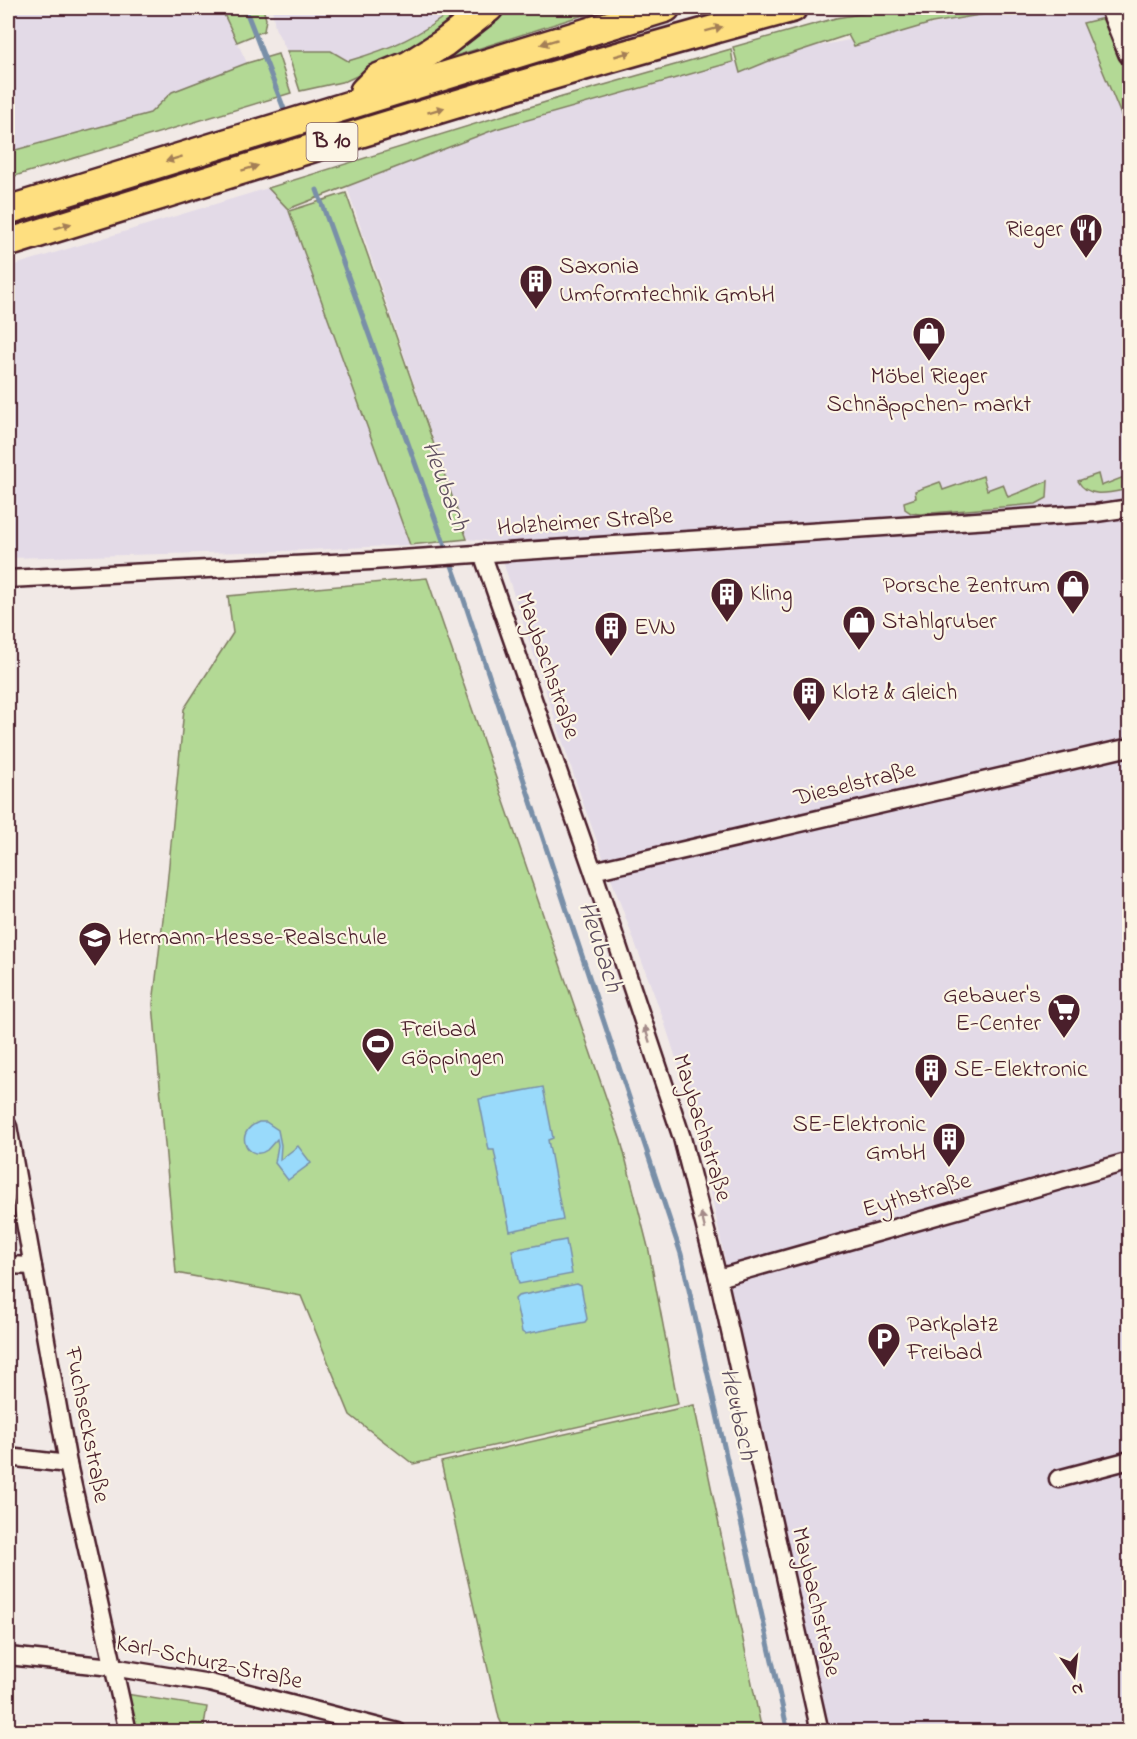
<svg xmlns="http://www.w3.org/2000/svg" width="1137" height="1739" viewBox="0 0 1137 1739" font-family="'Indie Flower',sans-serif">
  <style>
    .built { fill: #e3dae7 }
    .green { fill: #b3d995; stroke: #7e7c60; stroke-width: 1.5 }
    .water { fill: #99dafb; stroke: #798fa8; stroke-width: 1.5 }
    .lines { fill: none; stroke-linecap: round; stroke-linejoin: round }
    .stream { stroke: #798fa8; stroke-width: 5 }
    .minor-casing { stroke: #4a1f2b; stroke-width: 21 }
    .secondary-casing { stroke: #4a1f2b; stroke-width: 27 }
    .trunk-casing { stroke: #4a1f2b; stroke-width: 32 }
    .minor { stroke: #fcf5e5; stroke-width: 16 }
    .secondary { stroke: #fcf5e5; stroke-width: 22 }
    .trunk { stroke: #fedf80; stroke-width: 27 }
    .oneway { fill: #a47f56 }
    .oneway2 { fill: #a38a88 }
    .labels { text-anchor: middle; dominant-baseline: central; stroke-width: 4.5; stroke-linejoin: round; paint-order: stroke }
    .shield { fill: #fcf5e5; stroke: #7f5f63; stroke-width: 1.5 }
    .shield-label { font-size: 22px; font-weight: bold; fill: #4a1f2b }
    .poi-label { font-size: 24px; fill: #4a1f2b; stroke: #fcf5e5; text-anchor: start }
    .street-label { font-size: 24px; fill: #4a1f2b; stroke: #fcf5e5 }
    .water-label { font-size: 26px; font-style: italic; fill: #5e4e5f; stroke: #fcf5e5 }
  </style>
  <rect width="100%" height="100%" fill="#f1e9e6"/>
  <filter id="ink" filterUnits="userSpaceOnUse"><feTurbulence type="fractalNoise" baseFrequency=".0167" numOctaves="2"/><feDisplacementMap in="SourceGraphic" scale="12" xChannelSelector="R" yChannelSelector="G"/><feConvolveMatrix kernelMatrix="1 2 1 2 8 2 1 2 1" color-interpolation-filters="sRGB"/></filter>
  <g filter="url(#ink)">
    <g class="built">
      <polygon points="8,8 221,8 247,63 172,92 150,113 8,152"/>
      <polygon points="272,8 456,8 429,28 385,50 348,61 331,51 287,51 275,28"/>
      <polygon points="1019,8 1129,8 1129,1731 829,1731 773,1496 697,1124 664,1021 584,806 505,568 499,542 467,539 347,187 496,129 733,62"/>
      <polygon points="268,188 289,211 410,545 286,551 8,558 8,267"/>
    </g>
    <g class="green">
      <polygon points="221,8 263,8 266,19 264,31 237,42"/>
      <path d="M456,8H477L407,53L346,81L300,91L287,51H331L348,61C393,48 419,36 456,8Z"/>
      <polygon points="502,8 605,8 449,58 449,51 490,21"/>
      <polygon points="897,8 1021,8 932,23 854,46 848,35 769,61 740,73 733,47 836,18"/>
      <polygon points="1108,17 1129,71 1129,134 1083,23"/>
      <polygon points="731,49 733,62 496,129 288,209 268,188 562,97"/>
      <polygon points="278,54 291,93 8,178 8,152 150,113 172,92 247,63"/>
      <polygon points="346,193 467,539 410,545 289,211"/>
      <path d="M1098,474L1101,486L1129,475V489C1113,492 1088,500 1078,481Z"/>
      <polygon points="983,476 987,490 1003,484 1008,497 1048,481 1047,498 1036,504 920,514 911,513 905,509 904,502 916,498 915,491 940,482 943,490"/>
      <polygon points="427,578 621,1141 649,1251 678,1404 413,1464 350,1415 301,1296 176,1273 153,1004 167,885 184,709 233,633 228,596"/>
      <polygon points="694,1405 762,1731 505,1731 499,1718 441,1462"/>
      <polygon points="120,1693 207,1707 203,1731 129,1731"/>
    </g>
    <g class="water">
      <polygon points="543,1087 553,1138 548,1140 563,1220 510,1231 494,1150 489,1150 479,1099"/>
      <path d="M259,1122H266L278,1130L281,1145L280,1160L298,1146L311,1163L288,1180L275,1163L278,1145L277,1139C274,1142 270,1147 267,1150C249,1163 231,1133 259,1122Z"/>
      <polygon points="566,1240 572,1274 519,1284 512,1250"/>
      <polygon points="577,1284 581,1286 587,1319 585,1322 525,1334 522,1332 515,1299 518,1296"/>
    </g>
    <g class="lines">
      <g class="stream">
        <polyline points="245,8 284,109"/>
        <polyline points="317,190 459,585 681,1254 788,1732"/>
      </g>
      <defs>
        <g id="minor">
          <polyline points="482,553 593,871 682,1138 718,1278 820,1732"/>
          <polyline points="8,579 371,561 1096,513 1130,508"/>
          <polyline points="593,871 1130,747"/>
          <polyline points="8,1126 68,1464 128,1732"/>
          <polyline points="8,1265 33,1266"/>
          <polyline points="718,1278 1130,1161"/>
          <polyline points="8,1457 68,1464"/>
          <polyline points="1058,1479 1130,1460"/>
          <polyline points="8,1656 112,1667 210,1683 398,1732"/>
        </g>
        <polyline id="secondary" points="1112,8 1130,53"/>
        <g id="trunk">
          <polyline points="364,91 377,78 409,65 444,43 489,8"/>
          <polyline points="8,210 666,8"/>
          <path d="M8,243C269,162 529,78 793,8"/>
        </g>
      </defs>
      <use href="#minor" class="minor-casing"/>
      <use href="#secondary" class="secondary-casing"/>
      <use href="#trunk" class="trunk-casing"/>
      <use href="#minor" class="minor"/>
      <use href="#secondary" class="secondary"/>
      <use href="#trunk" class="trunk"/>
    </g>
    <defs><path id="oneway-solid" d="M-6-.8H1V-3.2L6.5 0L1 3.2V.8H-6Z" transform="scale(1.5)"/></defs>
    <g class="oneway">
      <use href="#oneway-solid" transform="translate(714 29) rotate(-15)"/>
      <use href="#oneway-solid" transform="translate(549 42) rotate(163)"/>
      <use href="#oneway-solid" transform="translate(623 54) rotate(-16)"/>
      <use href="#oneway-solid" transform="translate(436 110) rotate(-17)"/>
      <use href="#oneway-solid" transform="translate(174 159) rotate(163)"/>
      <use href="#oneway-solid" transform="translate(250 168) rotate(-17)"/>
      <use href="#oneway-solid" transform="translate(63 226) rotate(-17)"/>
    </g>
    <g class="oneway2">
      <use href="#oneway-solid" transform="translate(647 1034) rotate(-108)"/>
      <use href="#oneway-solid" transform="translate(703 1221) rotate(-104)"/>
    </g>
  </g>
  <defs>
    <symbol id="restaurant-pin" viewBox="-11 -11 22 30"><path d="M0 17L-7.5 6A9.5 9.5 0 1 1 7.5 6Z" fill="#4a1f2b" stroke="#fcf5e5"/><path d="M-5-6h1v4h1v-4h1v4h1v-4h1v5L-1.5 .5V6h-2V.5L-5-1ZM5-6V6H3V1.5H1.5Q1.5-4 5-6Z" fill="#fff"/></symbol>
    <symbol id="building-pin" viewBox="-11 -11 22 30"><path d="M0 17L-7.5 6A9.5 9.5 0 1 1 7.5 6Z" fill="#4a1f2b" stroke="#fcf5e5"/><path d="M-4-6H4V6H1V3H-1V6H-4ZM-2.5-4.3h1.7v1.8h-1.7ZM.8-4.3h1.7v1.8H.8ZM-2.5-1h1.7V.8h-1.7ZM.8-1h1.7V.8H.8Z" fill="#fff"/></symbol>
    <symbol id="shop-pin" viewBox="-11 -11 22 30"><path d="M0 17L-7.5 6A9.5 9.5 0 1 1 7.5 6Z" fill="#4a1f2b" stroke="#fcf5e5"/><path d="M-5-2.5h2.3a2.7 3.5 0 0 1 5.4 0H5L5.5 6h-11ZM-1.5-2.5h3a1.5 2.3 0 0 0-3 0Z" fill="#fff"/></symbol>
    <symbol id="school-pin" viewBox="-11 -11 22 30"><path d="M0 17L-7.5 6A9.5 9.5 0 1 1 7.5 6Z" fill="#4a1f2b" stroke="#fcf5e5"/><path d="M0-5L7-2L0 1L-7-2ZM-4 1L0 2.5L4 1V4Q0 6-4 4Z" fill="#fff"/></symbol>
    <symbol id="supermarket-pin" viewBox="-11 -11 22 30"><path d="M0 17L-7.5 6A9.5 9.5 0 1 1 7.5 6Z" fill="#4a1f2b" stroke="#fcf5e5"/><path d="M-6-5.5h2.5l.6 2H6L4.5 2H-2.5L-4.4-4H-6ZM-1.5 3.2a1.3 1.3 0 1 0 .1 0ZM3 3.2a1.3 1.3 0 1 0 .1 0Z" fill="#fff"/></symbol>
    <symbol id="stadium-pin" viewBox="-11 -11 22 30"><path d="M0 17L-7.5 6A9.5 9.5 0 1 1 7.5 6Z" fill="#4a1f2b" stroke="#fcf5e5"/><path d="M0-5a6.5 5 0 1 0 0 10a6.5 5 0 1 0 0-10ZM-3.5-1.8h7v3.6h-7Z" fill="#fff"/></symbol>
    <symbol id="parking-pin" viewBox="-11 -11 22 30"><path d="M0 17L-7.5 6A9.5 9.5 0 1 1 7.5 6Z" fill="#4a1f2b" stroke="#fcf5e5"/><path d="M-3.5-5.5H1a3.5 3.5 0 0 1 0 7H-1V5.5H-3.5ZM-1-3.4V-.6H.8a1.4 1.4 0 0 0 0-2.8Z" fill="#fff"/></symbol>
  </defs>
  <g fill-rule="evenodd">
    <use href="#restaurant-pin" x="1067" y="211" width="38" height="52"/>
    <use href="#building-pin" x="517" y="262" width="38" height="52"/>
    <use href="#shop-pin" x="910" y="314" width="38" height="52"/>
    <use href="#shop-pin" x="1054" y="567" width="38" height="52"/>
    <use href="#building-pin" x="708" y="575" width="38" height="52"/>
    <use href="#shop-pin" x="840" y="603" width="38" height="52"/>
    <use href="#building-pin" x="592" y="609" width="38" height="52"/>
    <use href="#building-pin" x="790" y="674" width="38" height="52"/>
    <use href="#school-pin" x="76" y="919" width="38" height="52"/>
    <use href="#supermarket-pin" x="1045" y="991" width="38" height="52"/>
    <use href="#stadium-pin" x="359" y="1025" width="38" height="52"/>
    <use href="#building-pin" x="912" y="1051" width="38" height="52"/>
    <use href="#building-pin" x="930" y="1120" width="38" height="52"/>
    <use href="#parking-pin" x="865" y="1320" width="38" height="52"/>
  </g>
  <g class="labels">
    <rect class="shield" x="306.5" y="123" width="51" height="38" rx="4.5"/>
    <g class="shield-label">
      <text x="332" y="142">B 10</text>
    </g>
    <g class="poi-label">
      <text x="1063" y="230" text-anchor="end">Rieger</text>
      <text x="559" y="267">Saxonia<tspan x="559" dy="28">Umformtechnik GmbH</tspan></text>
      <text x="929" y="377" text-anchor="middle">Möbel Rieger<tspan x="929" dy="28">Schnäppchen- markt</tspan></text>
      <text x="1050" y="586" text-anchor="end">Porsche Zentrum</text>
      <text x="750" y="594">Kling</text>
      <text x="882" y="622">Stahlgruber</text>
      <text x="634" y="628">EVN</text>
      <text x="832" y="693">Klotz &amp; Gleich</text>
      <text x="118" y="938">Hermann-Hesse-Realschule</text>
      <text x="1041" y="996" text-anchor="end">Gebauer's<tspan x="1041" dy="28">E-Center</tspan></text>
      <text x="401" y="1030">Freibad<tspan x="401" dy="28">Göppingen</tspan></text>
      <text x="954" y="1070">SE-Elektronic</text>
      <text x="926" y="1125" text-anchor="end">SE-Elektronic<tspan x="926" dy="28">GmbH</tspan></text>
      <text x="907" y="1325">Parkplatz<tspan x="907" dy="28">Freibad</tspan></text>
    </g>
    <g class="street-label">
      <text transform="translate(585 523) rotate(-4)">Holzheimer Straße</text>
      <text transform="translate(547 666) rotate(71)">Maybachstraße</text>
      <text transform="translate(855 785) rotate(-14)">Dieselstraße</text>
      <text transform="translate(701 1128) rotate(73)">Maybachstraße</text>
      <text transform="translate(917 1196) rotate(-16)">Eythstraße</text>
      <text transform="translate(86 1425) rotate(79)">Fuchseckstraße</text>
      <text transform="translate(815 1602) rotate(77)">Maybachstraße</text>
      <text transform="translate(209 1663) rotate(12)">Karl-Schurz-Straße</text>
    </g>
    <g class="water-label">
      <text transform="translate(444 486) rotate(70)">Heubach</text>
      <text transform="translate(599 947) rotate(72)">Heubach</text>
      <text transform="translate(737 1414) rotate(77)">Heubach</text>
    </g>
  </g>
  <rect width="1137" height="1739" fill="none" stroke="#fcf5e5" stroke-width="30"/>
  <rect x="15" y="15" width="1107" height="1709" fill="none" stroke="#4a1f2b" stroke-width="2" filter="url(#ink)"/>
  <g transform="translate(1074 1676) rotate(166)" stroke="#fcf5e5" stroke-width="4.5" paint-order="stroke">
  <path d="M0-4.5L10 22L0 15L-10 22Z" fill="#4a1f2b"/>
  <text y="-9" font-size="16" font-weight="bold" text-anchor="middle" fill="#4a1f2b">N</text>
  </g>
</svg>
